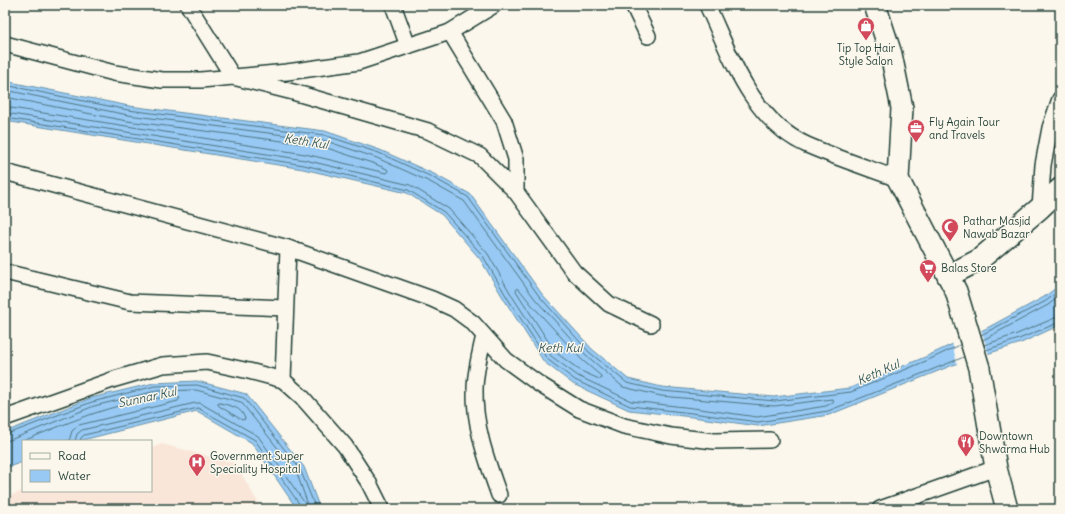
<svg xmlns="http://www.w3.org/2000/svg" width="1065" height="514" viewBox="0 0 1065 514" font-family="Delius,sans-serif">
  <style>
    .built { fill: #fae6d9 }
    .water { fill: #97c9f4; stroke: #6791a7 }
    .pier { fill: #fbf7ec }
    .lines { fill: none; stroke-linecap: round; stroke-linejoin: round }
    .shore { stroke: #4f7581; stroke-width: 1 }
    .street-casing { stroke: #1f3d34; stroke-width: 18 }
    .secondary-casing { stroke: #1f3d34; stroke-width: 24 }
    .street { stroke: #fbf7ec; stroke-width: 15 }
    .secondary { stroke: #fbf7ec; stroke-width: 21 }
    .labels { text-anchor: middle; dominant-baseline: central; stroke-width: 3; stroke-linejoin: round; paint-order: stroke }
    .poi-label { font-size: 11px; fill: #1f3d34; stroke: #fbf7ec; text-anchor: start }
    .water-label { font-size: 12px; font-style: italic; fill: #37595a; stroke: #fbf7ec }
  </style>
  <rect width="100%" height="100%" fill="#fbf7ec"/>
  <filter id="ink" filterUnits="userSpaceOnUse"><feTurbulence type="fractalNoise" baseFrequency=".025" numOctaves="2"/><feDisplacementMap in="SourceGraphic" scale="8" xChannelSelector="R" yChannelSelector="G"/><feConvolveMatrix kernelMatrix="1 2 1 2 8 2 1 2 1" color-interpolation-filters="sRGB"/></filter>
  <g filter="url(#ink)">
    <polygon class="built" points="162,444 235,463 262,509 5,509 5,497 23,491 151,491 151,448"/>
    <g class="water">
      <polygon points="5,81 129,106 325,131 380,150 434,174 470,194 542,294 592,349 628,379 662,387 774,397 850,388 925,357 987,328 1044,297 1060,285 1060,325 1021,343 953,365 829,415 758,426 692,417 629,410 573,384 544,362 505,301 480,259 442,215 407,193 303,169 5,121"/>
      <polygon points="197,381 246,394 304,467 320,509 297,509 252,443 197,411 79,441 23,441 23,462 5,468 5,432 91,398 154,383"/>
    </g>
    <polygon class="pier" points="981,329 989,355 957,365 952,342"/>
    <g class="lines">
      <g class="shore">
        <polyline points="5,85 128,110 324,135 379,153 432,177 468,197 539,296 589,352 627,383 662,391 775,401 851,392 926,361 960,345"/>
        <polyline points="5,90 128,115 323,140 377,158 430,182 464,201 535,299 586,355 623,387 661,396 774,406 832,399 834,402 826,406 757,417 693,408 631,401 578,376 551,356 512,296 488,254 449,209 410,185 305,160 5,113"/>
        <polyline points="5,97 127,121 321,146 375,164 387,169 388,171 386,173 305,154 5,107"/>
        <polyline points="5,118 304,165 408,190 444,212 483,256 508,299 547,359 575,380 630,406 692,413 758,422 828,411 964,357"/>
        <polygon points="519,289 531,304 581,359 601,376 601,379 599,379 581,371 555,352 516,291 517,289"/>
        <polyline points="981,335 1046,301 1060,290"/>
        <polyline points="983,340 1048,305 1060,296"/>
        <polyline points="984,345 1017,334 1055,318 1060,317"/>
        <polyline points="986,350 1019,339 1060,322"/>
        <path d="M220,403C231,406 242,407 245,419L242,420L219,406L218,404Z"/>
        <polyline points="5,435 92,402 155,386 197,385 244,398 300,469 316,509"/>
        <polyline points="5,441 10,440 94,406 156,391 196,390 241,402 296,471 307,502 306,503 304,502 258,436 200,403 195,403 82,430 77,434 75,441"/>
        <path d="M23,441C73,421 123,398 178,397L180,398L178,401L79,425L72,431L69,441"/>
        <polyline points="80,441 81,438 84,435 198,408 255,440 300,505 301,509"/>
      </g>
      <defs>
        <g id="street">
          <polyline points="188,5 233,77 293,92 428,131 480,156 516,192 574,272 609,304 651,324"/>
          <polyline points="393,5 408,46"/>
          <polyline points="633,5 648,36"/>
          <path d="M707,5C731,56 751,120 807,145C837,158 868,168 898,179"/>
          <polyline points="450,32 504,121 516,159 516,192"/>
          <polyline points="5,44 114,73 162,80 201,80 287,72 359,62 450,32 494,5"/>
          <polyline points="5,172 288,248 432,299 454,309 473,323 506,360 539,384 579,409 624,426 671,436 714,441 770,440"/>
          <polyline points="1040,208 1043,165 1050,128 1060,99"/>
          <polyline points="5,272 130,302 285,308"/>
          <path d="M484,336C480,353 475,372 475,390C474,426 487,461 499,495"/>
          <polyline points="283,380 288,248"/>
          <polyline points="5,418 115,379 163,365 207,362 249,371 283,380 302,397 345,446 369,483 382,509"/>
          <polyline points="880,509 996,468"/>
        </g>
        <g id="secondary">
          <polyline points="875,5 891,54 902,108 898,179 956,291 979,368 996,468 1007,509"/>
          <polyline points="948,276 979,260 1040,208 1060,189"/>
        </g>
      </defs>
      <use href="#street" class="street-casing"/>
      <use href="#secondary" class="secondary-casing"/>
      <use href="#street" class="street"/>
      <use href="#secondary" class="secondary"/>
    </g>
  </g>
  <defs>
    <symbol id="shop-pin" viewBox="-11 -11 22 30"><path d="M0 17L-7.5 6A9.5 9.5 0 1 1 7.5 6Z" fill="#d1495b" stroke="#fbf7ec"/><path d="M-5-2.5h2.3a2.7 3.5 0 0 1 5.4 0H5L5.5 6h-11ZM-1.5-2.5h3a1.5 2.3 0 0 0-3 0Z" fill="#fff"/></symbol>
    <symbol id="office-pin" viewBox="-11 -11 22 30"><path d="M0 17L-7.5 6A9.5 9.5 0 1 1 7.5 6Z" fill="#d1495b" stroke="#fbf7ec"/><path d="M-6-3h4V-5.5h4V-3h4V5H-6ZM-1-4.5V-3h2v-1.5ZM-6 0V1H6V0Z" fill="#fff"/></symbol>
    <symbol id="mosque-pin" viewBox="-11 -11 22 30"><path d="M0 17L-7.5 6A9.5 9.5 0 1 1 7.5 6Z" fill="#d1495b" stroke="#fbf7ec"/><path d="M3.5-4.9A6 6 0 1 0 3.5 4.9A5 5 0 1 1 3.5-4.9Z" fill="#fff"/></symbol>
    <symbol id="supermarket-pin" viewBox="-11 -11 22 30"><path d="M0 17L-7.5 6A9.5 9.5 0 1 1 7.5 6Z" fill="#d1495b" stroke="#fbf7ec"/><path d="M-6-5.5h2.5l.6 2H6L4.5 2H-2.5L-4.4-4H-6ZM-1.5 3.2a1.3 1.3 0 1 0 .1 0ZM3 3.2a1.3 1.3 0 1 0 .1 0Z" fill="#fff"/></symbol>
    <symbol id="restaurant-pin" viewBox="-11 -11 22 30"><path d="M0 17L-7.5 6A9.5 9.5 0 1 1 7.5 6Z" fill="#d1495b" stroke="#fbf7ec"/><path d="M-5-6h1v4h1v-4h1v4h1v-4h1v5L-1.5 .5V6h-2V.5L-5-1ZM5-6V6H3V1.5H1.5Q1.5-4 5-6Z" fill="#fff"/></symbol>
    <symbol id="hospital-pin" viewBox="-11 -11 22 30"><path d="M0 17L-7.5 6A9.5 9.5 0 1 1 7.5 6Z" fill="#d1495b" stroke="#fbf7ec"/><path d="M-5-5h3v3.5h4V-5h3V5h-3V1.5h-4V5h-3Z" fill="#fff"/></symbol>
  </defs>
  <g fill-rule="evenodd">
    <use href="#shop-pin" x="856" y="16" width="20" height="27"/>
    <use href="#office-pin" x="906" y="118" width="20" height="27"/>
    <use href="#mosque-pin" x="940" y="217" width="20" height="27"/>
    <use href="#supermarket-pin" x="918" y="258" width="20" height="27"/>
    <use href="#restaurant-pin" x="956" y="432" width="20" height="27"/>
    <use href="#hospital-pin" x="187" y="452" width="20" height="27"/>
  </g>
  <g class="labels">
    <g class="poi-label">
      <text x="866" y="48" text-anchor="middle">Tip Top Hair<tspan x="866" dy="13">Style Salon</tspan></text>
      <text x="929" y="122">Fly Again Tour<tspan x="929" dy="13">and Travels</tspan></text>
      <text x="963" y="221">Pathar Masjid<tspan x="963" dy="13">Nawab Bazar</tspan></text>
      <text x="941" y="268">Balas Store</text>
      <text x="979" y="436">Downtown<tspan x="979" dy="13">Shwarma Hub</tspan></text>
      <text x="210" y="456">Government Super<tspan x="210" dy="13">Speciality Hospital</tspan></text>
    </g>
    <g class="water-label">
      <text transform="translate(306 141) rotate(9)">Keth Kul</text>
      <text x="560" y="347">Keth Kul</text>
      <text transform="translate(878 372) rotate(-24)">Keth Kul</text>
      <text transform="translate(147 397) rotate(-12)">Sunnar Kul</text>
    </g>
  </g>
  <rect width="1065" height="514" fill="none" stroke="#fbf7ec" stroke-width="20"/>
  <rect x="10" y="10" width="1045" height="494" fill="none" stroke="#1f3d34" stroke-width="1.5" filter="url(#ink)"/>
  <rect x="22" y="440" width="130" height="52" fill="#fbf7ec" stroke="#a3ada2"/>
  <rect x="30" y="453" width="20" height="6" fill="#fbf7ec" stroke="#a3ada2"/>
  <text x="58" y="460" font-size="12" fill="#1f3d34">Road</text>
  <rect x="30" y="470" width="20" height="12" fill="#97c9f4" stroke="#a3ada2"/>
  <text x="58" y="480" font-size="12" fill="#1f3d34">Water</text>
</svg>
